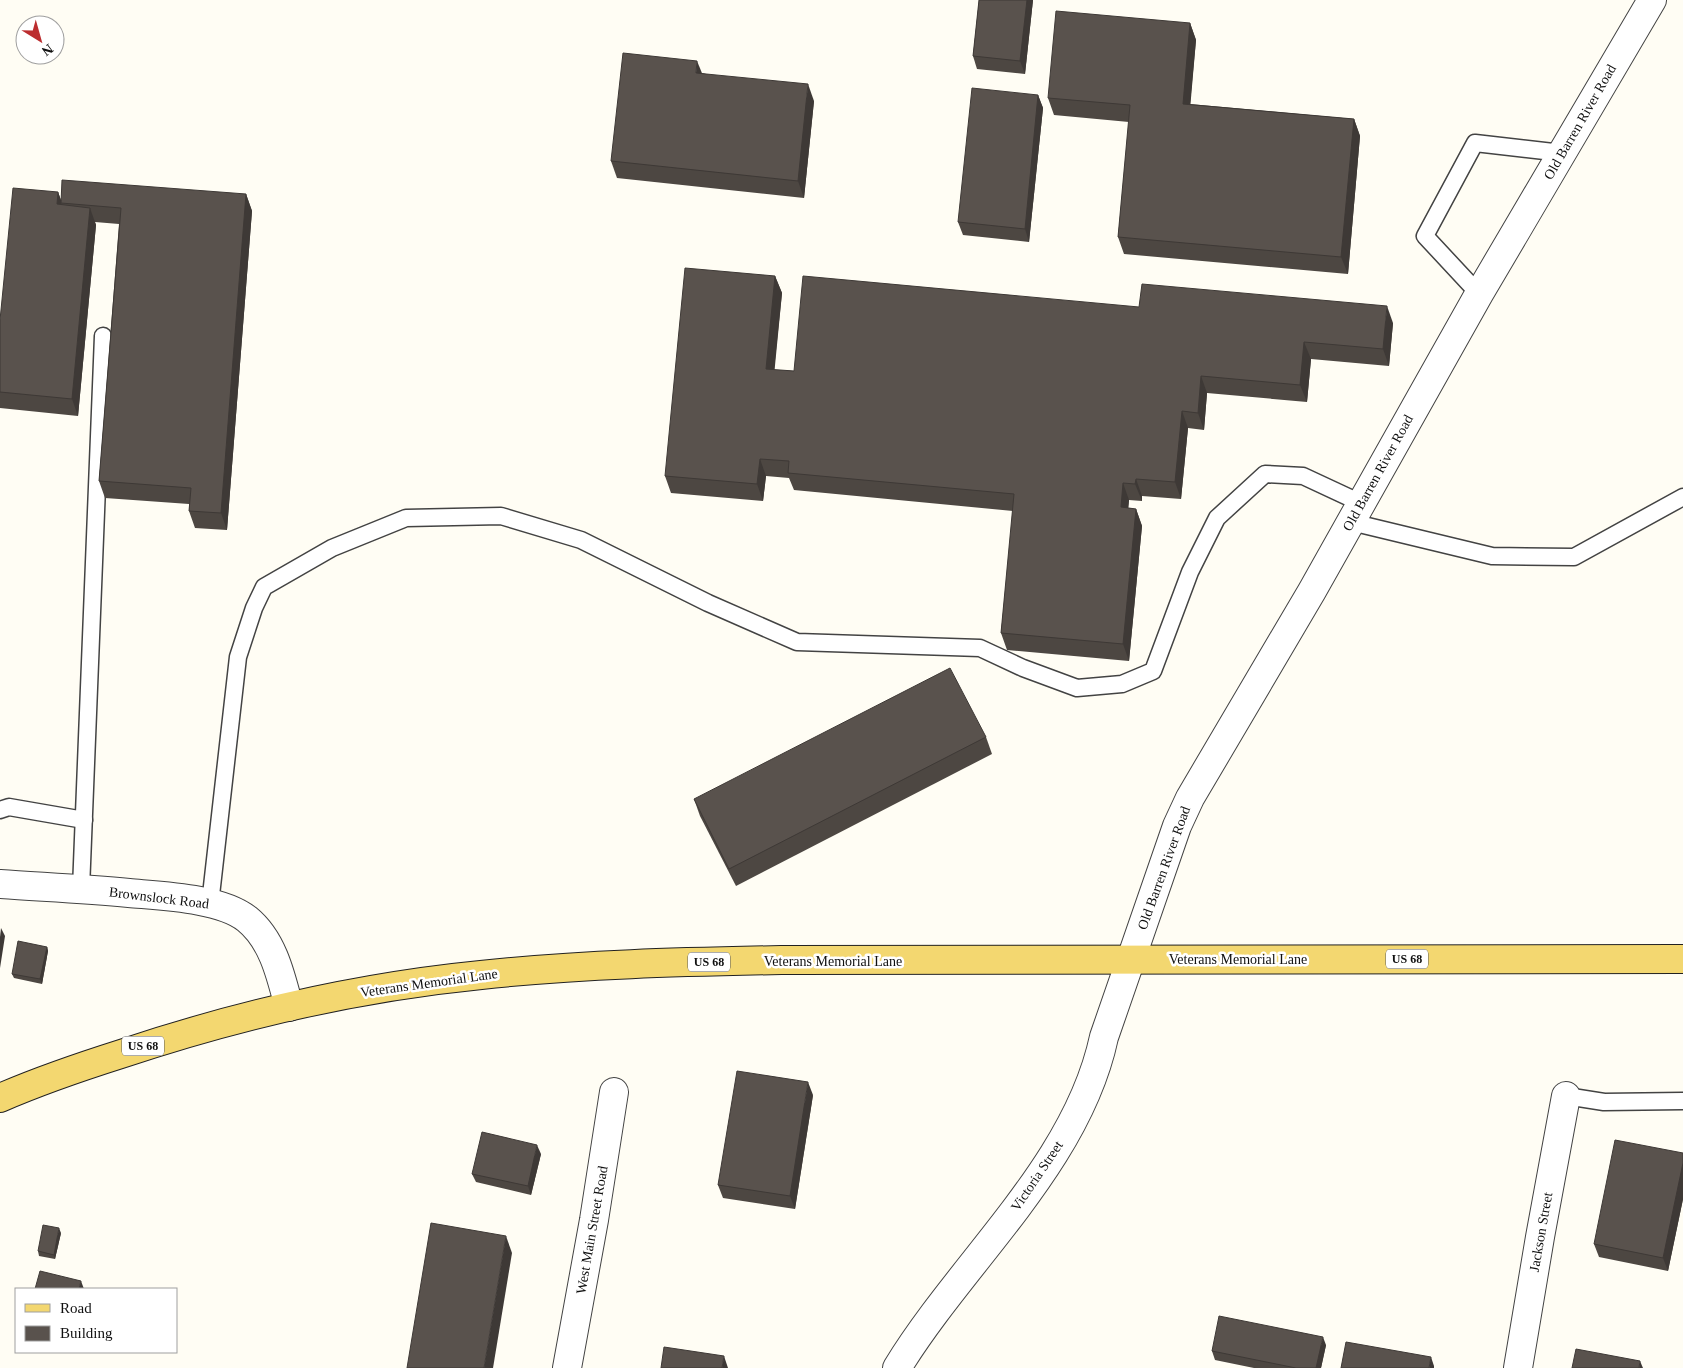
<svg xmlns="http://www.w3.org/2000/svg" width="1683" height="1368" viewBox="0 0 1683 1368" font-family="Georgia,serif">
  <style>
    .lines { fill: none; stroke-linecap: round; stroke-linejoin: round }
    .service-casing { stroke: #434343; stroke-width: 19 }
    .minor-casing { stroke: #434343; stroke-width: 30 }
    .primary-casing { stroke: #212121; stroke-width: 30 }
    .service { stroke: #fff; stroke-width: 16 }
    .minor { stroke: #fff; stroke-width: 28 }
    .primary { stroke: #f3d770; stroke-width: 28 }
    .wall { fill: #4d4742 }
    .shaded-wall { fill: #3e3936 }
    .building { fill: #59524d; stroke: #3e3936 }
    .labels { text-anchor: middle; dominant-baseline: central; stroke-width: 5; stroke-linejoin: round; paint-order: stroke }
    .shield { fill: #fff; stroke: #585858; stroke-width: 1 }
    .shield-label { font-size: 12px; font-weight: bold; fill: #101010 }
    .street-label { font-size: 14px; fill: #101010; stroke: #fff }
  </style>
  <rect width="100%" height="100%" fill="#fffdf4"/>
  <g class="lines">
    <defs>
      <g id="service">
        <polyline points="1479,294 1425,236 1475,143 1562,153"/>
        <polyline points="1351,522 1492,556 1574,557 1683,497"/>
        <polyline points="0,810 9,807 84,820"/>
        <polyline points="81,889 103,336"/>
        <polyline points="210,904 238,657 254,608 264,587 332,548 406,518 501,516 581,540 708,603 797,642 980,648 1023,668 1077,688 1122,684 1153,671 1190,572 1217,518 1265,474 1303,476 1361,503"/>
        <polyline points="1566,1096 1604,1102 1683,1101"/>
      </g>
      <g id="minor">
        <path d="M0,884C43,887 86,889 129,893C162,896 221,898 247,919C273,940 281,976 289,1007"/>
        <polyline points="567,1368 594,1220 614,1092"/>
        <path d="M897,1368C963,1260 1077,1164 1104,1037L1177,826L1190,798L1312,591L1479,294L1652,0"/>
        <polyline points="1518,1368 1540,1237 1566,1096"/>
      </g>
      <path id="primary" d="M0,1098C39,1081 80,1067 121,1054C238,1015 359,987 481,975C581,964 682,962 782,960L1683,959"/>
    </defs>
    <use href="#service" class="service-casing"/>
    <use href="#minor" class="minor-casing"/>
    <use href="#primary" class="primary-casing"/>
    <use href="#service" class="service"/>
    <use href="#minor" class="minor"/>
    <use href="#primary" class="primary"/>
  </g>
  <g class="wall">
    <polygon points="979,0 1033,0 1025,74 977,69 973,56"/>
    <polygon points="1190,23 1196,40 1190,104 1354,119 1360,136 1348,274 1124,254 1118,237 1129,122 1054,115 1048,98"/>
    <polygon points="702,73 814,101 804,198 617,178 611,161"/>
    <polygon points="1038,95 1043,108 1029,242 963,235 958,222"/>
    <polygon points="58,192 61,200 246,194 252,211 227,530 195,528 189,511 189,504 105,498 99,481 119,224 95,222 96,225 78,416 0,408 0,392"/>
    <polygon points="775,276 782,293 774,370 794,371 1139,307 1393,323 1389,366 1311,359 1307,402 1207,393 1204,430 1188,428 1181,499 1142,496 1142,501 1129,500 1128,508 1136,509 1142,526 1129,661 1007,650 1001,633 1013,511 794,490 789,478 766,476 763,501 671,493 665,476"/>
    <polygon points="986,737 992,754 736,886 700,816 694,799"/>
    <polygon points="47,947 48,951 42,984 14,978 12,974"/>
    <polygon points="813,1095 795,1209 723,1198 718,1185"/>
    <polygon points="1683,1153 1683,1199 1668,1271 1599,1257 1594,1244"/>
    <polygon points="541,1154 531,1195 476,1182 472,1174"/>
    <polygon points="61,1233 55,1259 39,1256 38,1251"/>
    <polygon points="1326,1345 1321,1368 1254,1368 1215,1360 1212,1351"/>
  </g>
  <g class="shaded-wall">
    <polygon points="1027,0 1033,0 1025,74 1020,61"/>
    <polygon points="1190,23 1196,40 1189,121 1183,104"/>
    <polygon points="697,61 704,78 696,73"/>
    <polygon points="808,84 814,101 804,198 798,181"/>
    <polygon points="1038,95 1043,108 1029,242 1025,229"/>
    <polygon points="1354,119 1360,136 1348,274 1341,257"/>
    <polygon points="58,192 62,203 61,203 64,212 57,204"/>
    <polygon points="246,194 252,211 227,530 221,513"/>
    <polygon points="90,208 96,225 78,416 72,399"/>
    <polygon points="775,276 782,293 773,386 766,369"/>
    <polygon points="1387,306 1393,323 1389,366 1383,349"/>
    <polygon points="1304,342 1311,359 1307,402 1300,385"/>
    <polygon points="1201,376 1207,393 1204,430 1198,413"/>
    <polygon points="1182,411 1188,428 1181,499 1175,482"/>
    <polygon points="760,459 766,476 763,501 757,484"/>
    <polygon points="1136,479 1142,496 1142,501 1135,484"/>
    <polygon points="1123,483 1129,500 1127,524 1121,507"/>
    <polygon points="1136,509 1142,526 1129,661 1123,644"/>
    <polygon points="1,928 5,936 0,968 0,937"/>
    <polygon points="47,947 48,951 42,984 40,979"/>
    <polygon points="808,1082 813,1095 795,1209 790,1196"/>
    <polygon points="537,1145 541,1154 531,1195 528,1186"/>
    <polygon points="1683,1163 1683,1199 1668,1271 1663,1258"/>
    <polygon points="59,1228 61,1233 55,1259 54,1255"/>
    <polygon points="506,1236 512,1253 493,1368 484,1368"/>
    <polygon points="81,1281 84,1289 79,1289"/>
    <polygon points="1323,1337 1326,1345 1321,1368 1316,1368"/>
    <polygon points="724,1356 728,1368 722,1368"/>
    <polygon points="1431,1357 1434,1366 1434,1368 1429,1368"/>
    <polygon points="1640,1361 1643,1368 1639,1368"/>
  </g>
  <g class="building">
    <polygon points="979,0 1027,0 1020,61 973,56"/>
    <polygon points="1056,11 1190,23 1183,104 1354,119 1341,257 1118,237 1130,105 1048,98"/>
    <polygon points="623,53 697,61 696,73 808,84 798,181 611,161"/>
    <polygon points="972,88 1038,95 1025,229 958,222"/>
    <polygon points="62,180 246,194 221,513 189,511 191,488 99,481 121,208 61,203"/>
    <polygon points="13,188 58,192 57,204 90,208 72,399 0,392 0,320"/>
    <polygon points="685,268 775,276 766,369 794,371 803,276 1139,307 1142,284 1387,306 1383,349 1304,342 1300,385 1201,376 1198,413 1182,411 1175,482 1136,479 1135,484 1123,483 1121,507 1136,509 1123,644 1001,633 1014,494 788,473 789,461 760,459 757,484 665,476"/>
    <polygon points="950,668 986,737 729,869 694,799"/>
    <polygon points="18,941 47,947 40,979 12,974"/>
    <polygon points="737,1071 808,1082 790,1196 718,1185"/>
    <polygon points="482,1132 537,1145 528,1186 472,1174"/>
    <polygon points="1615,1140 1683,1153 1683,1163 1663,1258 1594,1244"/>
    <polygon points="431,1223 506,1236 484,1368 407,1368"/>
    <polygon points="43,1225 59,1228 54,1255 38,1251"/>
    <polygon points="40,1271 81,1281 79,1289 35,1289"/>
    <polygon points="1219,1316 1323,1337 1316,1368 1296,1368 1212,1351"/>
    <polygon points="1346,1342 1431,1357 1429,1368 1341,1368"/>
    <polygon points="664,1347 724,1356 722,1368 661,1368"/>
    <polygon points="1576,1349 1640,1361 1639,1368 1572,1368"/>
  </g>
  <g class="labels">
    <g class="shield">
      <rect x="1386" y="949.5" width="42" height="19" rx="4"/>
      <rect x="688" y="952.5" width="42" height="19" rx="4"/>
      <rect x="122" y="1036.5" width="42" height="19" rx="4"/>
    </g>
    <g class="shield-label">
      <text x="1407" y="959">US 68</text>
      <text x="709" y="962">US 68</text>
      <text x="143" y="1046">US 68</text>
    </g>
    <g class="street-label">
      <text transform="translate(1580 122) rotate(-60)">Old Barren River Road</text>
      <text transform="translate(1378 473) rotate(-61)">Old Barren River Road</text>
      <text transform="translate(1164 868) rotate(-70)">Old Barren River Road</text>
      <text transform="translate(159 898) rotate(7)">Brownslock Road</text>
      <text x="1238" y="959">Veterans Memorial Lane</text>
      <text x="833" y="961">Veterans Memorial Lane</text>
      <text transform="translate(429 983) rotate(-8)">Veterans Memorial Lane</text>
      <text transform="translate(1037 1176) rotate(-56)">Victoria Street</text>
      <text transform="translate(592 1230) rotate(-80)">West Main Street Road</text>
      <text transform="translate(1541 1232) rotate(-80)">Jackson Street</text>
    </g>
  </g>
  <rect x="15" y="1288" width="162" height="65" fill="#ffffff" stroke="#9f9f9f"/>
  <rect x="25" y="1304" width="25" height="8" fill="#f3d770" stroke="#9f9f9f"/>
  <text x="60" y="1313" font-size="15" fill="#101010">Road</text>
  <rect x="25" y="1326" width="25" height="15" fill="#59524d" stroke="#9f9f9f"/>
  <text x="60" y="1338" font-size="15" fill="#101010">Building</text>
  <g transform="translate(40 40) rotate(143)"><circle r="24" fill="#ffffff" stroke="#9f9f9f"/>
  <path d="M0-4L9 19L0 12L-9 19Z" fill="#bc2d2f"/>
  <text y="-8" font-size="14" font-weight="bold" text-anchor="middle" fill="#101010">N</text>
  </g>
</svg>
